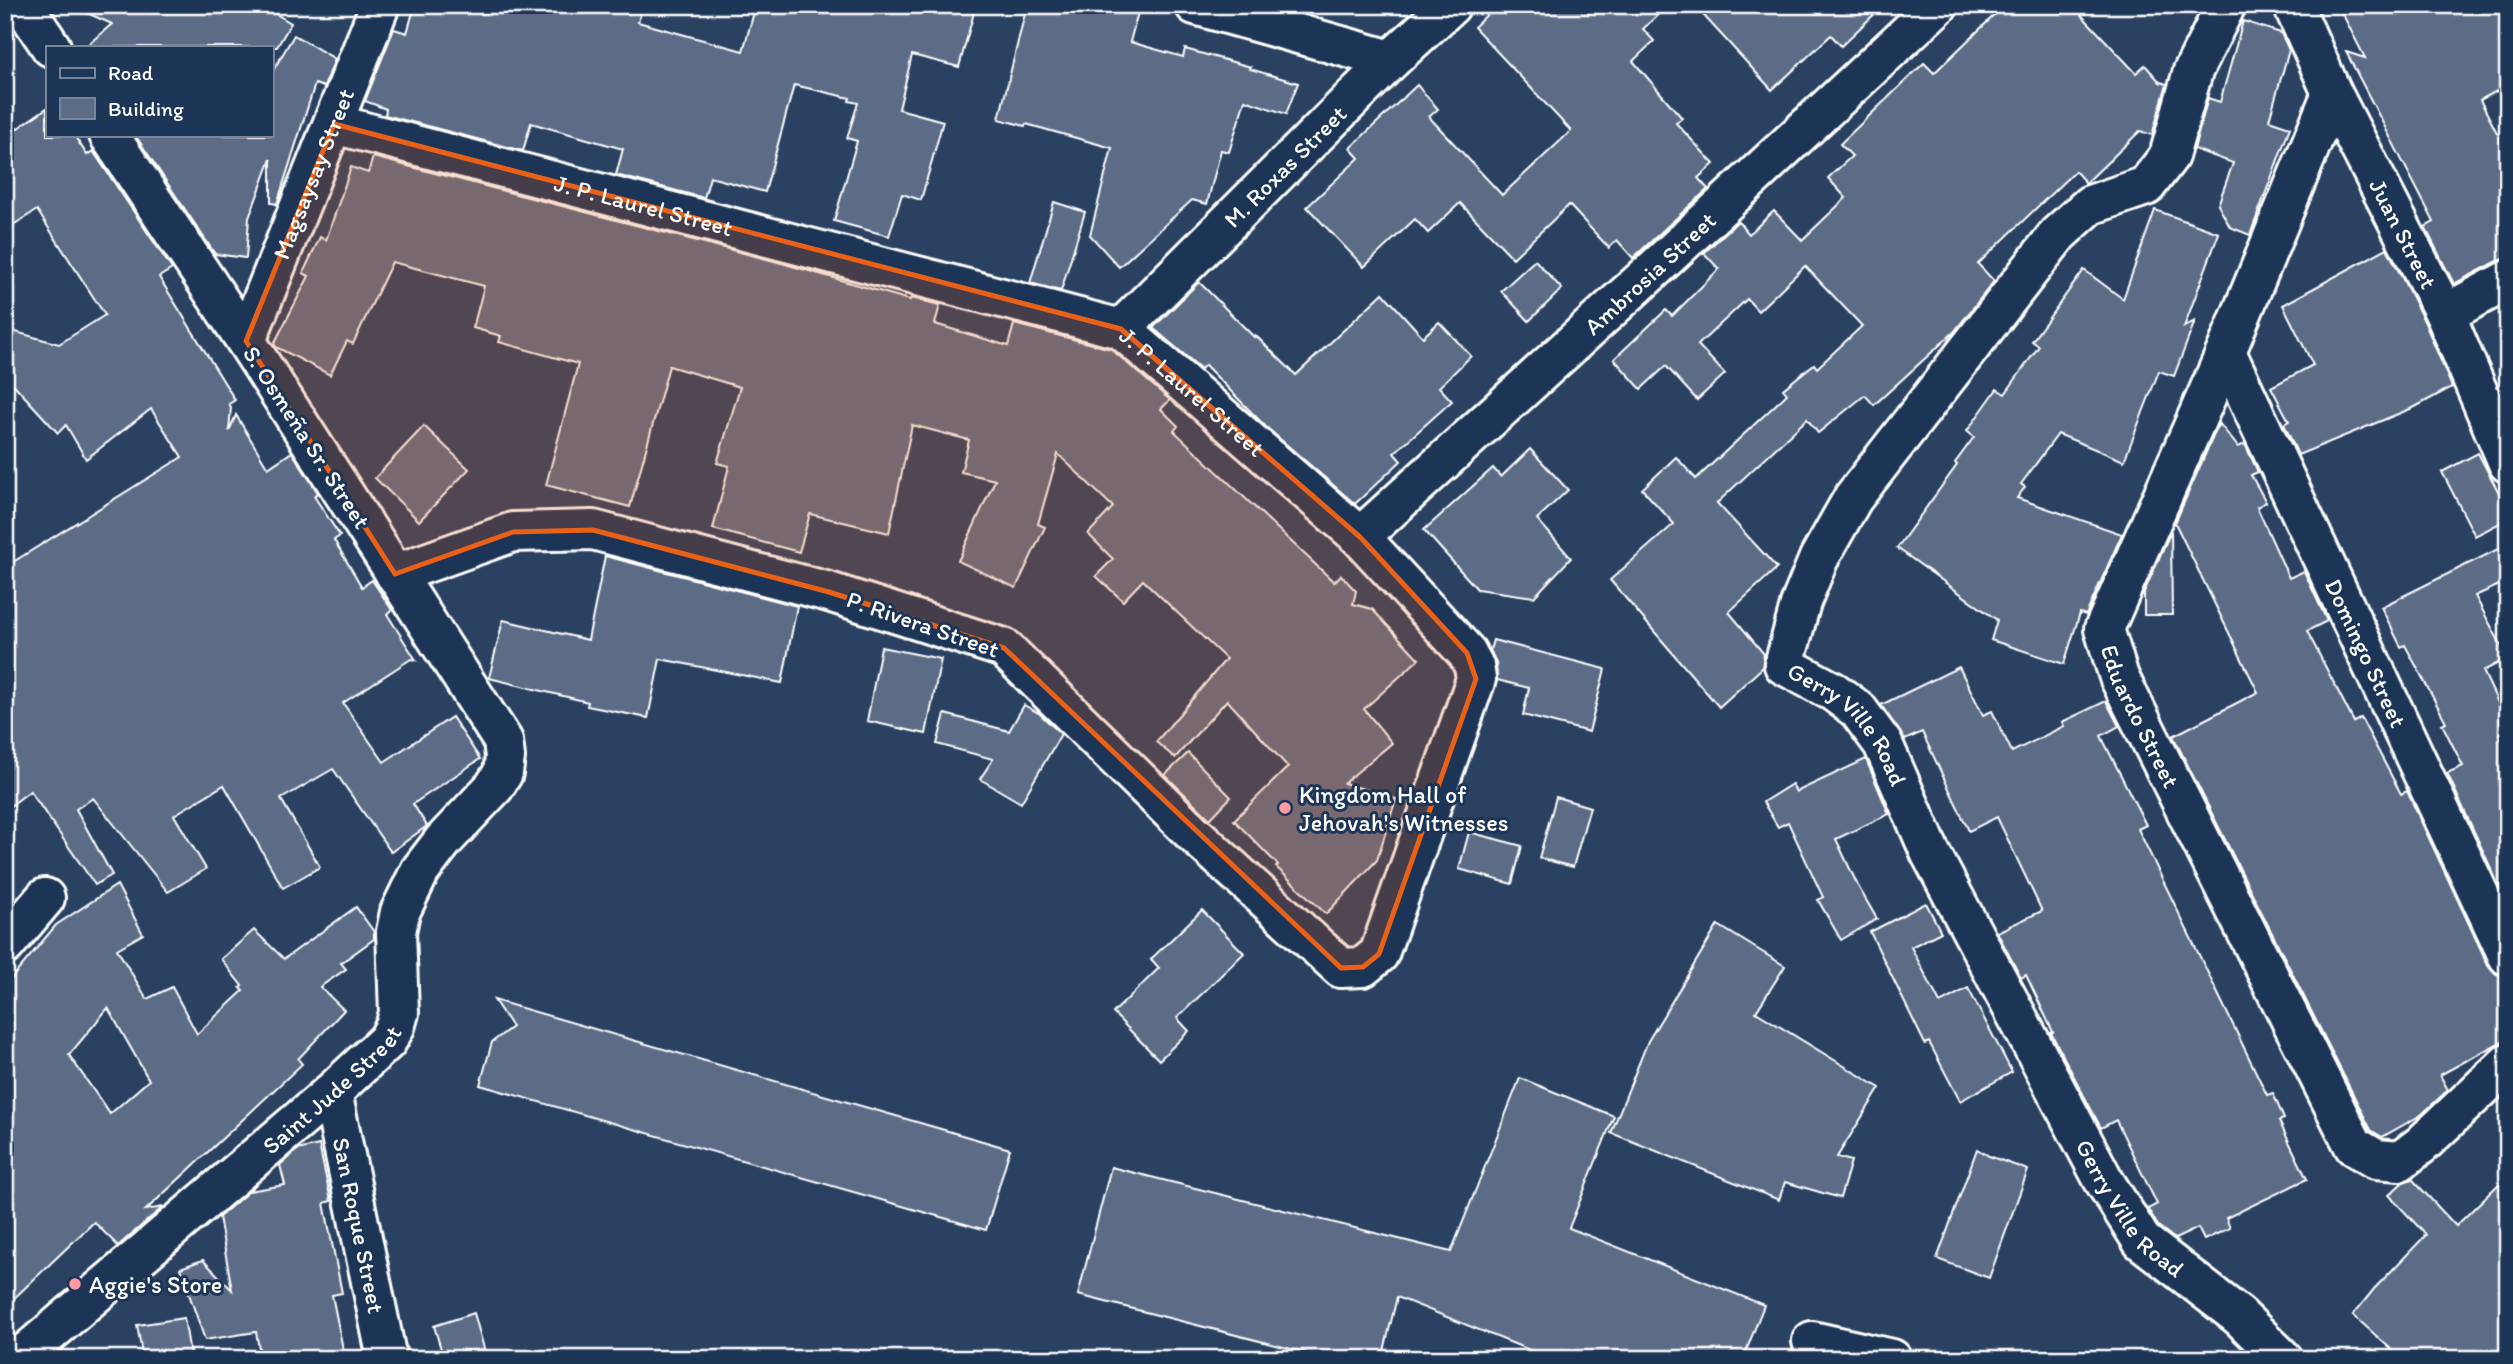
<svg xmlns="http://www.w3.org/2000/svg" width="2513" height="1364" viewBox="0 0 2513 1364" font-family="Itim,sans-serif">
  <style>
    .building { fill: #5b6c86; stroke: #fff; stroke-width: 2; fill-rule: evenodd }
    .lines { fill: none; stroke-linecap: round; stroke-linejoin: round }
    .minor-casing { stroke: #fff; stroke-width: 44 }
    .minor { stroke: #1d3557; stroke-width: 38 }
    .marked { fill: #e96118; fill-opacity: 0.2; stroke: #e96118; stroke-width: 5; stroke-linejoin: round }
    .poi-dot { fill: #ff9aa2; stroke: #1d3557; stroke-width: 2.5 }
    .labels { text-anchor: middle; dominant-baseline: central; stroke-width: 6; stroke-linejoin: round; paint-order: stroke }
    .street-label { font-size: 24px; fill: #fff; stroke: #1d3557 }
    .poi-label { font-size: 24px; fill: #fff; stroke: #1d3557; text-anchor: start }
  </style>
  <rect width="100%" height="100%" fill="#2a4161"/>
  <filter id="ink" filterUnits="userSpaceOnUse"><feTurbulence type="fractalNoise" baseFrequency=".0143" numOctaves="2"/><feDisplacementMap in="SourceGraphic" scale="14" xChannelSelector="R" yChannelSelector="G"/><feConvolveMatrix kernelMatrix="1 2 1 2 8 2 1 2 1" color-interpolation-filters="sRGB"/></filter>
  <g filter="url(#ink)">
    <g class="building">
      <polygon points="69,5 261,5 291,23 277,47 85,47 112,24"/>
      <polygon points="415,5 643,5 638,22 743,51 756,5 976,5 959,67 912,55 899,109 943,121 921,200 902,194 889,236 834,221 857,141 847,138 858,103 849,101 850,98 794,85 765,192 710,177 704,198 616,175 623,149 531,123 523,151 385,115 386,109 365,101 394,29 407,33"/>
      <polygon points="1027,5 1140,5 1130,42 1183,57 1185,49 1251,67 1250,69 1298,83 1286,114 1245,100 1229,152 1221,150 1207,204 1192,200 1119,267 1090,235 1112,148 1026,124 1025,126 999,119"/>
      <polygon points="1497,5 1668,5 1643,29 1654,41 1633,61 1682,118 1676,123 1714,164 1698,178 1708,189 1633,258 1617,240 1609,248 1569,205 1513,258 1460,203 1428,233 1415,219 1364,267 1307,207 1359,158 1350,148 1417,85 1438,109 1429,117 1502,195 1571,131 1474,27"/>
      <polygon points="1694,5 1884,5 1841,46 1831,35 1772,90"/>
      <polygon points="2005,5 2072,5 2136,73 2145,65 2160,82 2167,84 2152,135 2140,131 2086,183 2075,171 1978,264 1994,281 1954,332 1874,405 1865,395 1818,433 1807,419 1717,503 1777,568 1729,612 1764,654 1762,668 1719,707 1610,580 1674,524 1642,489 1676,457 1696,479 1787,394 1783,389 1814,364 1817,368 1862,326 1805,266 1758,311 1747,299 1698,345 1725,374 1697,400 1666,366 1641,389 1614,359 1666,310 1672,316 1719,269 1704,253 1738,221 1749,234 1774,211 1802,240 1846,198 1828,178 1852,156 1840,144 1924,63 1934,73"/>
      <polygon points="2338,5 2508,5 2508,85 2480,100 2508,154 2508,258 2498,261 2454,284 2425,227 2434,222 2346,52 2365,58"/>
      <polygon points="2243,21 2281,33 2289,50 2269,120 2290,127 2250,235 2230,227 2218,205 2233,163 2194,149 2208,98 2220,102"/>
      <polygon points="294,35 335,59 324,87 315,84 277,204 271,203 271,159 249,218 246,258 215,254 135,135 271,135 271,74"/>
      <polygon points="47,108 47,135 74,135 87,155 93,151 172,269 159,277 235,400 229,404 231,407 229,431 236,415 268,468 292,452 318,493 314,496 340,536 334,540 362,587 372,580 392,610 387,614 416,660 411,659 343,703 384,762 452,717 480,759 413,804 427,826 391,852 333,769 281,799 320,867 283,888 224,785 174,815 206,869 168,892 93,798 76,809 112,875 95,885 30,791 5,810 5,567 182,457 151,409 86,459 66,425 58,433 5,375 5,329 59,344 105,315 37,210 5,230 5,137"/>
      <polygon points="373,157 778,262 910,300 911,298 940,305 935,324 1008,346 1014,324 1111,349 1170,400 1161,409 1178,426 1174,431 1334,582 1341,575 1356,591 1353,604 1372,609 1419,659 1364,709 1392,743 1344,783 1396,799 1377,860 1326,914 1276,867 1278,865 1234,820 1288,767 1227,700 1175,758 1156,742 1226,659 1143,580 1123,601 1096,576 1113,559 1088,534 1113,507 1058,454 1038,524 1045,527 1016,588 958,561 995,480 961,472 969,440 912,425 889,533 810,514 799,552 713,529 729,466 717,463 740,387 669,366 630,507 546,485 578,364 499,342 501,336 473,328 484,286 392,262 353,344 347,341 330,375 276,347 274,344 309,276 303,273 320,237 326,240 351,167 368,173"/>
      <polygon points="1054,202 1085,212 1061,291 1030,283"/>
      <polygon points="2155,210 2219,233 2184,327 2195,321 2174,376 2159,371 2124,461 2058,434 2021,484 2025,487 2017,498 2122,534 2086,615 2080,613 2064,664 1991,640 1997,620 1897,548 1957,465 1955,463 1974,437 1967,431 1997,389 2005,394 2039,346 2032,341 2084,270 2123,299"/>
      <polygon points="2387,248 2425,323 2452,387 2415,407 2298,455 2284,424 2289,421 2271,387 2313,365 2283,305"/>
      <polygon points="1535,260 1562,289 1529,321 1501,291"/>
      <polygon points="1199,282 1254,337 1255,335 1296,375 1383,293 1423,337 1439,322 1471,356 1439,387 1452,401 1394,453 1401,461 1355,504 1266,427 1205,365 1201,369 1153,328"/>
      <polygon points="2219,423 2238,447 2245,444 2258,472 2251,475 2266,502 2257,507 2289,578 2304,571 2327,621 2307,631 2354,722 2361,718 2401,794 2407,791 2488,965 2496,974 2508,978 2508,1038 2440,1075 2448,1090 2421,1115 2382,1137 2371,1130 2173,736 2258,692 2175,523"/>
      <polygon points="424,426 469,469 419,521 375,478"/>
      <polygon points="1530,449 1568,490 1537,519 1571,558 1534,597 1477,589 1424,530 1493,468 1501,477"/>
      <polygon points="2478,453 2508,510 2508,519 2475,536 2442,472"/>
      <polygon points="2171,531 2172,615 2144,615 2144,592"/>
      <polygon points="2508,544 2508,581 2475,596 2508,658 2483,671 2508,724 2508,729 2499,734 2508,753 2508,884 2500,888 2447,773 2463,766 2442,724 2446,722 2405,645 2401,647 2381,607"/>
      <polygon points="605,556 797,606 782,683 660,659 648,718 587,706 588,702 489,678 503,620 588,640"/>
      <polygon points="1493,640 1605,669 1589,732 1523,715 1529,688 1497,680 1496,663 1490,650"/>
      <polygon points="881,647 941,659 926,734 867,721"/>
      <polygon points="1959,667 1983,715 1992,711 2012,752 2064,726 2062,722 2106,701 2119,726 2101,736 2146,825 2138,829 2267,1095 2273,1093 2284,1119 2279,1121 2307,1179 2226,1218 2230,1228 2204,1240 2198,1228 2175,1239 2158,1226 2148,1209 2157,1204 2116,1120 2101,1128 2051,1033 2053,1032 2026,975 2021,978 1997,932 2042,911 1997,817 1969,831 1922,732 1905,740 1881,705"/>
      <polygon points="1024,705 1040,714 1061,734 1021,803 980,779 993,759 937,744 945,714 1009,731"/>
      <polygon points="1188,753 1231,797 1210,819 1165,775"/>
      <polygon points="1866,759 1889,814 1836,839 1858,886 1877,919 1841,940 1818,900 1823,897 1788,822 1778,827 1763,802 1792,784 1796,792"/>
      <polygon points="1556,797 1590,807 1573,867 1539,858"/>
      <polygon points="1469,832 1522,846 1512,884 1459,869"/>
      <path d="M117,885L143,934L117,949L147,999L172,987L197,1034L243,991L240,988L242,986L221,959L254,930L284,959L356,907L374,932V939L341,963L346,969L320,987L344,1010L298,1059L302,1064L146,1210L163,1207L118,1246L94,1222L5,1307V986L56,925ZM108,1008L149,1080L110,1114L69,1055Z"/>
      <polygon points="1926,903 1941,932 1911,947 1940,1003 1968,988 2012,1072 1960,1101 1929,1042 1925,1044 1870,932"/>
      <polygon points="1202,910 1244,953 1177,1018 1189,1031 1159,1060 1113,1013 1159,968 1151,959"/>
      <polygon points="1718,925 1785,966 1756,1012 1880,1088 1837,1157 1851,1161 1840,1198 1785,1182 1779,1200 1611,1133 1648,1041"/>
      <polygon points="494,1000 1010,1149 986,1230 480,1085 492,1042 512,1027"/>
      <polygon points="1520,1078 1614,1116 1569,1228 1764,1305 1743,1359 1552,1359 1397,1297 1382,1359 1331,1359 1078,1295 1111,1167 1451,1252"/>
      <polygon points="319,1145 331,1201 324,1203 342,1293 332,1295 345,1359 261,1359 256,1332 205,1340 180,1268 203,1260 232,1290 219,1217 249,1191 285,1185 280,1165 297,1150"/>
      <polygon points="1977,1149 1989,1156 2028,1170 1989,1278 1937,1259"/>
      <polygon points="2508,1175 2508,1359 2402,1359 2353,1315 2374,1289 2426,1235 2389,1195 2403,1182 2412,1179 2456,1226"/>
      <polygon points="474,1313 487,1359 444,1359 434,1326"/>
      <polygon points="184,1318 191,1359 143,1359 137,1325"/>
    </g>
    <g class="lines">
      <defs>
        <g id="minor">
          <polyline points="23,5 51,47"/>
          <polyline points="1195,5 1391,60"/>
          <path id="s1" d="M2226,5L2193,71L2169,156L2146,186L2090,205L2058,234L1853,498L1819,558L1801,602L1784,665L1834,692L1858,710L1883,744L1930,852L2103,1179L2142,1241L2239,1316L2283,1359"/>
          <path id="s2" d="M2293,5L2332,93L2445,314L2508,463"/>
          <path id="s3" d="M2332,93L2226,352L2104,629L2119,677L2354,1146L2376,1159L2400,1161L2421,1145L2508,1063"/>
          <path id="s4" d="M334,124L1121,329L1360,537L1467,653L1474,666L1476,679L1379,954L1363,967L1341,968L1194,834L1004,648L829,592L593,530L513,532L395,574"/>
          <polyline points="2445,314 2508,280"/>
          <path id="s5" d="M1121,329L1391,60L1451,5"/>
          <path id="s6" d="M246,341L380,5"/>
          <path id="s7" d="M2226,352L2508,956"/>
          <path id="s8" d="M1360,537L1650,273L1938,5"/>
          <polyline points="5,945 45,898"/>
          <path id="s9" d="M332,1092L387,1359"/>
          <polyline points="1812,1341 1892,1359"/>
          <path id="s10" d="M19,1359L332,1092L387,1041L395,1027L399,1013L396,932L400,912L420,871L443,841L494,787L503,773L505,757L503,741L246,341L109,135"/>
        </g>
      </defs>
      <use href="#minor" class="minor-casing"/>
      <use href="#minor" class="minor"/>
    </g>
  </g>
  <path class="marked" d="M334,124L1121,329L1360,537L1467,653L1476,679L1379,954L1363,967L1341,968L1004,648L829,592L593,530L513,532L395,574L246,341Z"/>
  <g class="poi-dot">
    <circle cx="1285" cy="808" r="7"/>
    <circle cx="75" cy="1284" r="7"/>
  </g>
  <g class="labels">
    <g class="street-label">
      <text stroke="none"><textPath href="#s5" startOffset="231">M. Roxas Street</textPath></text>
      <text stroke="none"><textPath href="#s6" startOffset="180">Magsaysay Street</textPath></text>
      <text stroke="none"><textPath href="#s4" startOffset="320">J. P. Laurel Street</textPath></text>
      <text stroke="none"><textPath href="#s2" startOffset="254">Juan Street</textPath></text>
      <text stroke="none"><textPath href="#s8" startOffset="392">Ambrosia Street</textPath></text>
      <text stroke="none"><textPath href="#s4" startOffset="908">J. P. Laurel Street</textPath></text>
      <text transform="translate(307 437) rotate(57)">S. Osmeña Sr. Street</text>
      <text transform="translate(923 624) rotate(19)">P. Rivera Street</text>
      <text stroke="none"><textPath href="#s7" startOffset="332">Domingo Street</textPath></text>
      <text stroke="none"><textPath href="#s3" startOffset="677">Eduardo Street</textPath></text>
      <text stroke="none"><textPath href="#s1" startOffset="908">Gerry Ville Road</textPath></text>
      <text stroke="none"><textPath href="#s10" startOffset="413">Saint Jude Street</textPath></text>
      <text stroke="none"><textPath href="#s1" startOffset="1475">Gerry Ville Road</textPath></text>
      <text stroke="none"><textPath href="#s9" startOffset="136">San Roque Street</textPath></text>
    </g>
    <g class="poi-label">
      <text x="1299" y="794">Kingdom Hall of<tspan x="1299" dy="28">Jehovah's Witnesses</tspan></text>
      <text x="89" y="1284">Aggie's Store</text>
    </g>
  </g>
  <rect width="2513" height="1364" fill="none" stroke="#1d3557" stroke-width="28"/>
  <rect x="14" y="14" width="2485" height="1336" fill="none" stroke="#fff" stroke-width="2.5" filter="url(#ink)"/>
  <rect x="46" y="46" width="228" height="91" fill="#1d3557" stroke="#77869a" stroke-width="2"/>
  <rect x="60" y="68" width="35" height="10" fill="#1d3557" stroke="#77869a" stroke-width="2"/>
  <text x="108" y="80" font-size="21" fill="#ffffff">Road</text>
  <rect x="60" y="98" width="35" height="21" fill="#5b6c86" stroke="#77869a" stroke-width="2"/>
  <text x="108" y="116" font-size="21" fill="#ffffff">Building</text>
</svg>
